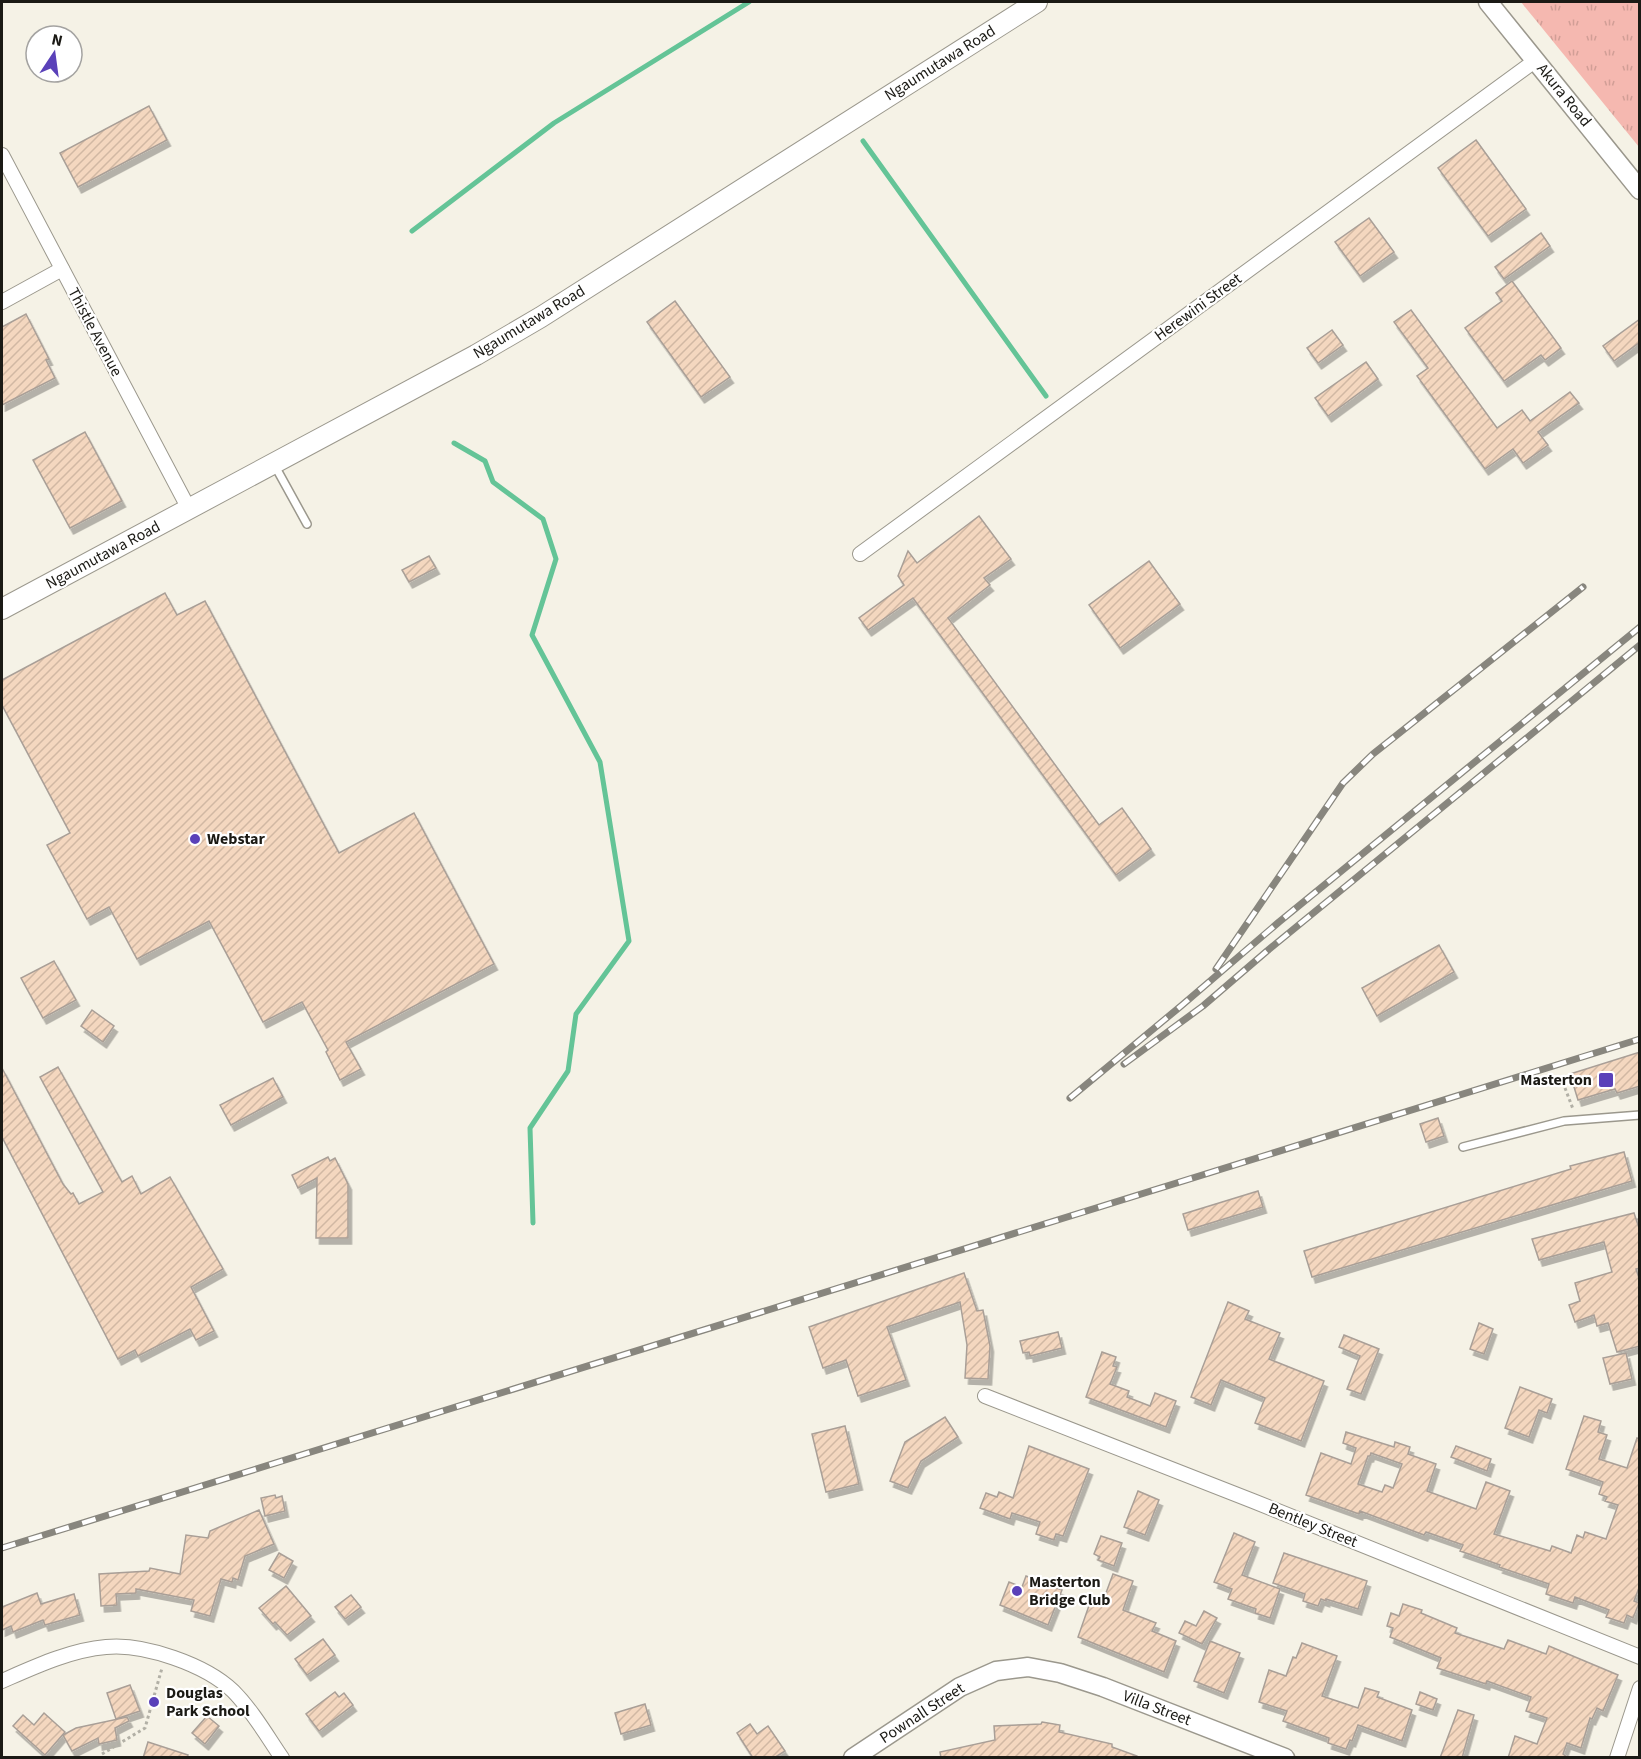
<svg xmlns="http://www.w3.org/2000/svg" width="1641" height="1759" viewBox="0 0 1641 1759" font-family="'Source Sans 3',sans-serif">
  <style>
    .grass { fill: url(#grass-tufts) }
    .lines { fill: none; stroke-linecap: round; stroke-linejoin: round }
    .stream { stroke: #64c497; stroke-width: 5 }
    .building { fill: url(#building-hatch); stroke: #a99f97; stroke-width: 1.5; fill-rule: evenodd; filter: url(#shadow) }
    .service-casing { stroke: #9b988d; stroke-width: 10 }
    .minor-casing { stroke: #9b988d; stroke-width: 16 }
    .tertiary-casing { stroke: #9b988d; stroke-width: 21 }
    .secondary-casing { stroke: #9b988d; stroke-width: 22 }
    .path { stroke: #b2b0a6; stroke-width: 3; stroke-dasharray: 3 3; stroke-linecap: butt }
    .service { stroke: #fff; stroke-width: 7 }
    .minor { stroke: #fff; stroke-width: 14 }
    .tertiary { stroke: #fff; stroke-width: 18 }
    .secondary { stroke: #fff; stroke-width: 20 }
    .rail-casing { stroke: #88867e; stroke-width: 7 }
    .rail { stroke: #fff; stroke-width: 4.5; stroke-dasharray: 14; stroke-linecap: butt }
    .poi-dot { fill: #5a41b9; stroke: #fff; stroke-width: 2 }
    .labels { text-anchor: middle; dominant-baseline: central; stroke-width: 4.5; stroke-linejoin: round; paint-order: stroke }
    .street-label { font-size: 16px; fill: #1b1a15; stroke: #fff }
    .poi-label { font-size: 16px; font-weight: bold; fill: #1b1a15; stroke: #fff; text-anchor: start }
  </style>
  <defs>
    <pattern id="grass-tufts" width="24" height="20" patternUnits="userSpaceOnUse" patternTransform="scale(1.5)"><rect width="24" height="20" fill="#f5b8b0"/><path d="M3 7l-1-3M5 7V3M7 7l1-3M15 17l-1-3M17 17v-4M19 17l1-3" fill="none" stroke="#d19e96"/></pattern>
    <pattern id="building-hatch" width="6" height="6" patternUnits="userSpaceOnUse" patternTransform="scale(1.5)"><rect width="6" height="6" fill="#f4d7bf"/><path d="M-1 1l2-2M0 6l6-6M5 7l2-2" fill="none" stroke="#d1b8a3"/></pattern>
    <filter id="shadow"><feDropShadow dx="3.5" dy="6" stdDeviation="0" flood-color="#0004"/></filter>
  </defs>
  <rect width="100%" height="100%" fill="#f5f2e6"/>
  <polygon class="grass" points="1521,2 1639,2 1639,147"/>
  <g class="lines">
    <g class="stream">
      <polyline points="863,141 1046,396"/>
      <polyline points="412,231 554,123 749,2"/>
      <polyline points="454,443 485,461 493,482 543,519 556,559 532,635 600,762 629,941 576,1014 568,1071 530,1128 533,1223"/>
    </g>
  </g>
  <g class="building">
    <polygon points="149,106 167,140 78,187 60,153"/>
    <polygon points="1476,140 1526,209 1488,236 1438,168"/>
    <polygon points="1369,218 1394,252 1360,276 1335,242"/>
    <polygon points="1541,233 1550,246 1504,279 1495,267"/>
    <polygon points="1512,281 1561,348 1545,360 1541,355 1504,381 1465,328 1502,301 1496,293"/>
    <polygon points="675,301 730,377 701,397 647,322"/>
    <polygon points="1411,310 1497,428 1522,410 1530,421 1570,392 1579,403 1538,432 1548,445 1523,463 1513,449 1485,469 1417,376 1428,368 1394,322"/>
    <polygon points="26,314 49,359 46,360 55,378 2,405 2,327"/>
    <polygon points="1640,319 1640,342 1614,361 1603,346"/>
    <polygon points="1332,330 1343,345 1318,363 1307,348"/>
    <polygon points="1366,362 1378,379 1328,416 1315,398"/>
    <polygon points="85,432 122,501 70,528 33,460"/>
    <polygon points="979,516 1011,559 984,578 990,585 948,618 1099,825 1122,808 1151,849 1116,875 913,598 868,630 859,618 904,585 898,576 908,551 917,563"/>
    <polygon points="429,556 436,568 409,582 402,570"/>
    <polygon points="1149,561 1180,604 1120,648 1089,605"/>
    <polygon points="165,593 177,615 205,601 339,853 414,813 494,964 346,1042 361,1069 340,1080 326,1052 328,1050 302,1002 263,1022 209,921 137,959 109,907 87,919 47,845 70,833 2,705 2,680"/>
    <polygon points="1439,945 1454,972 1377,1016 1362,988"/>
    <polygon points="54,961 76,1000 43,1018 21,978"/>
    <polygon points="92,1010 114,1026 103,1042 81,1026"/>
    <polygon points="1640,1052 1640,1086 1617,1093 1615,1089 1578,1100 1570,1074"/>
    <polygon points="58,1067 122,1182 132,1176 141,1194 170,1177 223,1269 191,1287 214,1331 196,1340 190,1329 138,1356 135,1350 118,1359 2,1137 2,1068 63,1184 71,1194 73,1193 79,1204 103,1192 40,1077"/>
    <polygon points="273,1078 283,1097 231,1125 220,1105"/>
    <polygon points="1438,1118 1444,1136 1426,1142 1420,1124"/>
    <polygon points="1624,1152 1632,1181 1312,1277 1304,1251 1571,1169 1570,1166"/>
    <polygon points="328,1157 330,1161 335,1158 348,1184 348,1238 316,1238 317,1178 298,1188 292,1175"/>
    <polygon points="1258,1191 1263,1207 1188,1230 1183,1214"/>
    <polygon points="1634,1213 1640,1231 1640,1268 1636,1269 1640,1281 1640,1346 1617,1352 1608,1323 1597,1326 1594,1315 1575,1322 1569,1305 1580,1301 1575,1283 1612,1272 1604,1242 1539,1260 1532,1239"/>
    <polygon points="964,1273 977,1311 983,1310 990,1346 988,1379 965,1378 967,1345 960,1302 887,1327 906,1380 858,1396 846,1360 823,1368 809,1327"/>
    <polygon points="1228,1302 1249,1311 1245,1319 1280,1333 1269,1359 1324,1381 1301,1441 1255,1423 1265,1398 1221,1380 1211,1405 1191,1397"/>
    <polygon points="1479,1323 1493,1329 1484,1354 1470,1349"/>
    <polygon points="1058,1332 1062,1348 1030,1356 1029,1352 1023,1353 1020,1341"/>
    <polygon points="1344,1335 1379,1349 1361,1394 1347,1389 1360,1356 1339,1347"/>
    <polygon points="1102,1352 1116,1357 1113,1366 1117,1367 1110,1384 1129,1391 1127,1397 1150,1406 1155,1393 1176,1401 1166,1427 1086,1397"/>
    <polygon points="1626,1353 1632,1379 1610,1384 1603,1358"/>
    <polygon points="1520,1387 1552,1399 1547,1413 1539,1410 1529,1437 1505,1428"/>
    <path d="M1584,1416L1601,1421L1598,1432L1607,1435L1599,1459L1627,1468L1637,1438L1640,1439V1585L1634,1601L1639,1603L1633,1618L1627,1615L1624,1623L1606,1617L1609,1610L1575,1597L1573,1603L1546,1594L1549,1584L1499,1567L1500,1565L1460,1551L1463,1545L1426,1532L1424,1535L1360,1511L1359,1514L1306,1495L1321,1453L1351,1464L1356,1448L1343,1443L1346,1432L1394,1447L1395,1442L1410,1447L1408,1454L1436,1464L1427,1491L1476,1509L1486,1482L1510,1491L1494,1534L1550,1551L1552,1546L1571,1553L1577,1535L1583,1538L1585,1532L1606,1539L1618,1505L1605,1501L1607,1497L1599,1494L1603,1482L1566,1469ZM1371,1453L1402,1464L1393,1488L1385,1485L1382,1492L1358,1484L1368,1456H1370Z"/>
    <polygon points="945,1417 958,1437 921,1461 908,1488 890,1481 905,1442"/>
    <polygon points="845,1426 859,1484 826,1492 812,1434"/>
    <polygon points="1029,1446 1089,1469 1063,1536 1056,1534 1054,1540 1036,1534 1040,1522 1012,1513 1010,1519 980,1508 986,1493 997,1497 999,1492 1013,1498"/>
    <polygon points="1456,1446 1491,1459 1487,1471 1451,1457"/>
    <polygon points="1138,1491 1159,1500 1145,1535 1124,1527"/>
    <polygon points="275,1495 276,1498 282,1496 285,1511 265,1516 261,1498"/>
    <polygon points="259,1510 274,1544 245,1556 238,1580 233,1578 232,1582 221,1579 210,1616 191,1611 194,1600 136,1589 136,1593 116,1594 117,1605 101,1606 99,1574 149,1571 150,1568 180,1574 186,1535 208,1538 210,1531"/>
    <polygon points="1234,1533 1255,1542 1242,1575 1280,1589 1270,1618 1255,1613 1256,1609 1228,1599 1232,1589 1214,1582"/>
    <polygon points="1101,1536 1122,1543 1114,1566 1098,1560 1100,1557 1094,1554"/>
    <polygon points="279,1553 293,1561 284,1578 269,1570"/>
    <polygon points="1284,1553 1367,1581 1358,1609 1326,1599 1326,1601 1321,1599 1318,1606 1303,1601 1305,1594 1273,1583"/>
    <polygon points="1113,1574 1133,1581 1123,1610 1156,1623 1152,1631 1176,1641 1164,1672 1078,1637 1092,1597 1103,1601"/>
    <polygon points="1026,1576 1062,1590 1048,1625 1000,1605 1009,1582 1022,1587"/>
    <polygon points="286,1586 311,1616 287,1635 275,1622 273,1624 259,1608"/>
    <polygon points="37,1593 41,1604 74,1594 80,1615 45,1625 43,1620 13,1632 11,1626 2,1630 2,1607"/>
    <polygon points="351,1595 361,1607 345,1619 335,1607"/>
    <polygon points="1403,1604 1422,1610 1421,1613 1457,1628 1455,1633 1504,1649 1508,1640 1546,1654 1549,1646 1618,1675 1603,1711 1597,1708 1592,1719 1590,1718 1581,1748 1567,1743 1563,1754 1568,1758 1508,1758 1515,1736 1537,1744 1547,1718 1526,1711 1531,1697 1487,1681 1486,1684 1437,1668 1441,1658 1390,1637 1393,1628 1387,1626 1391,1613 1399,1616"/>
    <polygon points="1204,1611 1217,1618 1202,1644 1179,1633 1185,1621 1196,1626"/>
    <polygon points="323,1639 335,1655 307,1675 295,1659"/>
    <polygon points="1210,1641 1240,1653 1224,1693 1194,1681"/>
    <polygon points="1302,1643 1337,1656 1322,1696 1358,1708 1365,1688 1379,1692 1377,1697 1412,1710 1402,1741 1358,1725 1352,1741 1350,1740 1346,1749 1328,1743 1329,1738 1283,1721 1287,1711 1259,1702 1269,1670 1286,1676 1293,1657 1296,1658"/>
    <polygon points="130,1685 140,1711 116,1719 107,1693"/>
    <polygon points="335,1692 339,1697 344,1693 353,1705 319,1731 306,1714"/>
    <polygon points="1420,1692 1437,1699 1433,1710 1416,1704"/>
    <polygon points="645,1704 651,1725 621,1734 615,1713"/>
    <polygon points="1458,1710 1474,1715 1462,1758 1440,1758"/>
    <polygon points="44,1713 65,1732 45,1755 13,1726 23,1715 34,1725"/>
    <polygon points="207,1716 219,1726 205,1744 192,1733"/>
    <polygon points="127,1717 129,1721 115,1728 117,1740 99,1744 98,1738 72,1751 63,1735 76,1728"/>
    <polygon points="1042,1722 1060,1725 1059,1732 1112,1744 1112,1747 1137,1756 1137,1758 941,1758 940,1752 995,1740 994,1726 1041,1724"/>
    <polygon points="750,1724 757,1734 768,1726 785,1751 774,1758 753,1758 737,1733"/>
    <polygon points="148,1742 188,1755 187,1758 143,1758"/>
  </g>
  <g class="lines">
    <defs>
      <g id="service">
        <polyline points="275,466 307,524"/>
        <polyline points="1463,1147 1564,1121 1640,1115"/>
      </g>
      <g id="minor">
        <polyline points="2,155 189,509"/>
        <polyline points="2,302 62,269"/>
        <polyline points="860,554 1536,60"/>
        <polyline points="985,1396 1253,1501 1640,1657"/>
        <path d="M2,1681C34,1667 70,1650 106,1647C144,1643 206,1665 233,1691C252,1710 267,1736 282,1758"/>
        <polyline points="1617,1758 1640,1688"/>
      </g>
      <g id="tertiary">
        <polyline points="1488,2 1640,190"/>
        <polyline points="853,1758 960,1687 996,1671 1028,1667 1060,1673 1103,1687 1285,1758"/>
      </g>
      <polyline id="secondary" points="2,609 476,355 541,317 1037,2"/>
    </defs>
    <use href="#service" class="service-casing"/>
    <use href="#minor" class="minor-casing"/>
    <use href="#tertiary" class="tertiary-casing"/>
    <use href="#secondary" class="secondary-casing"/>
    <g class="path">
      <polyline points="1565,1088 1573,1109"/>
      <polyline points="102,1754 145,1728 162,1668"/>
    </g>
    <use href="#service" class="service"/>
    <use href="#minor" class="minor"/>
    <use href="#tertiary" class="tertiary"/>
    <use href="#secondary" class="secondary"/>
    <defs>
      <g id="rail">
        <polyline points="1216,969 1343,783 1373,754 1583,587"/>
        <polyline points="1124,1064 1203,1006 1267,951 1640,645"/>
        <polyline points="1070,1098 1181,1006 1279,922 1640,627"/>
        <polyline points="2,1548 1640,1039"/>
      </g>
    </defs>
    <use href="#rail" class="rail-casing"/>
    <use href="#rail" class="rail"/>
  </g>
  <g class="poi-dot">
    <circle cx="195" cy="839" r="6"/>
    <rect x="1598" y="1072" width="16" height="16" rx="3"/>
    <circle cx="1017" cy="1591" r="6"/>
    <circle cx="154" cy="1702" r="6"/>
  </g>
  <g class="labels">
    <g class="street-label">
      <text transform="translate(940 63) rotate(-32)">Ngaumutawa Road</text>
      <text transform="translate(1564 95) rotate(51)">Akura Road</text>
      <text transform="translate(1198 307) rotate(-36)">Herewini Street</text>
      <text transform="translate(529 322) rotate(-31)">Ngaumutawa Road</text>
      <text transform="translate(95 332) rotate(62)">Thistle Avenue</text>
      <text transform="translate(103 555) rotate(-28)">Ngaumutawa Road</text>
      <text transform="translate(1313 1525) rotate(22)">Bentley Street</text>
      <text transform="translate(1157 1708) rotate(21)">Villa Street</text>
      <text transform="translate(922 1713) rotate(-33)">Pownall Street</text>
    </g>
    <g class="poi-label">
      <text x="207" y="839">Webstar</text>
      <text x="1592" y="1080" text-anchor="end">Masterton</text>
      <text x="1029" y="1582">Masterton<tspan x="1029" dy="18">Bridge Club</tspan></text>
      <text x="166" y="1693">Douglas<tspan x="166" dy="18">Park School</tspan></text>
    </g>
  </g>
  <rect width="1641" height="1759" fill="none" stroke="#1b1a15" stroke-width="6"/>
  <g transform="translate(54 54) rotate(13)"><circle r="28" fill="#ffffff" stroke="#a4a3a1" stroke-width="1.5"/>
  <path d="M0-4.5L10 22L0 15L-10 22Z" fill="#5a41b9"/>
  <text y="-9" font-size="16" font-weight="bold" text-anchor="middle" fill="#1b1a15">N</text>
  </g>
</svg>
